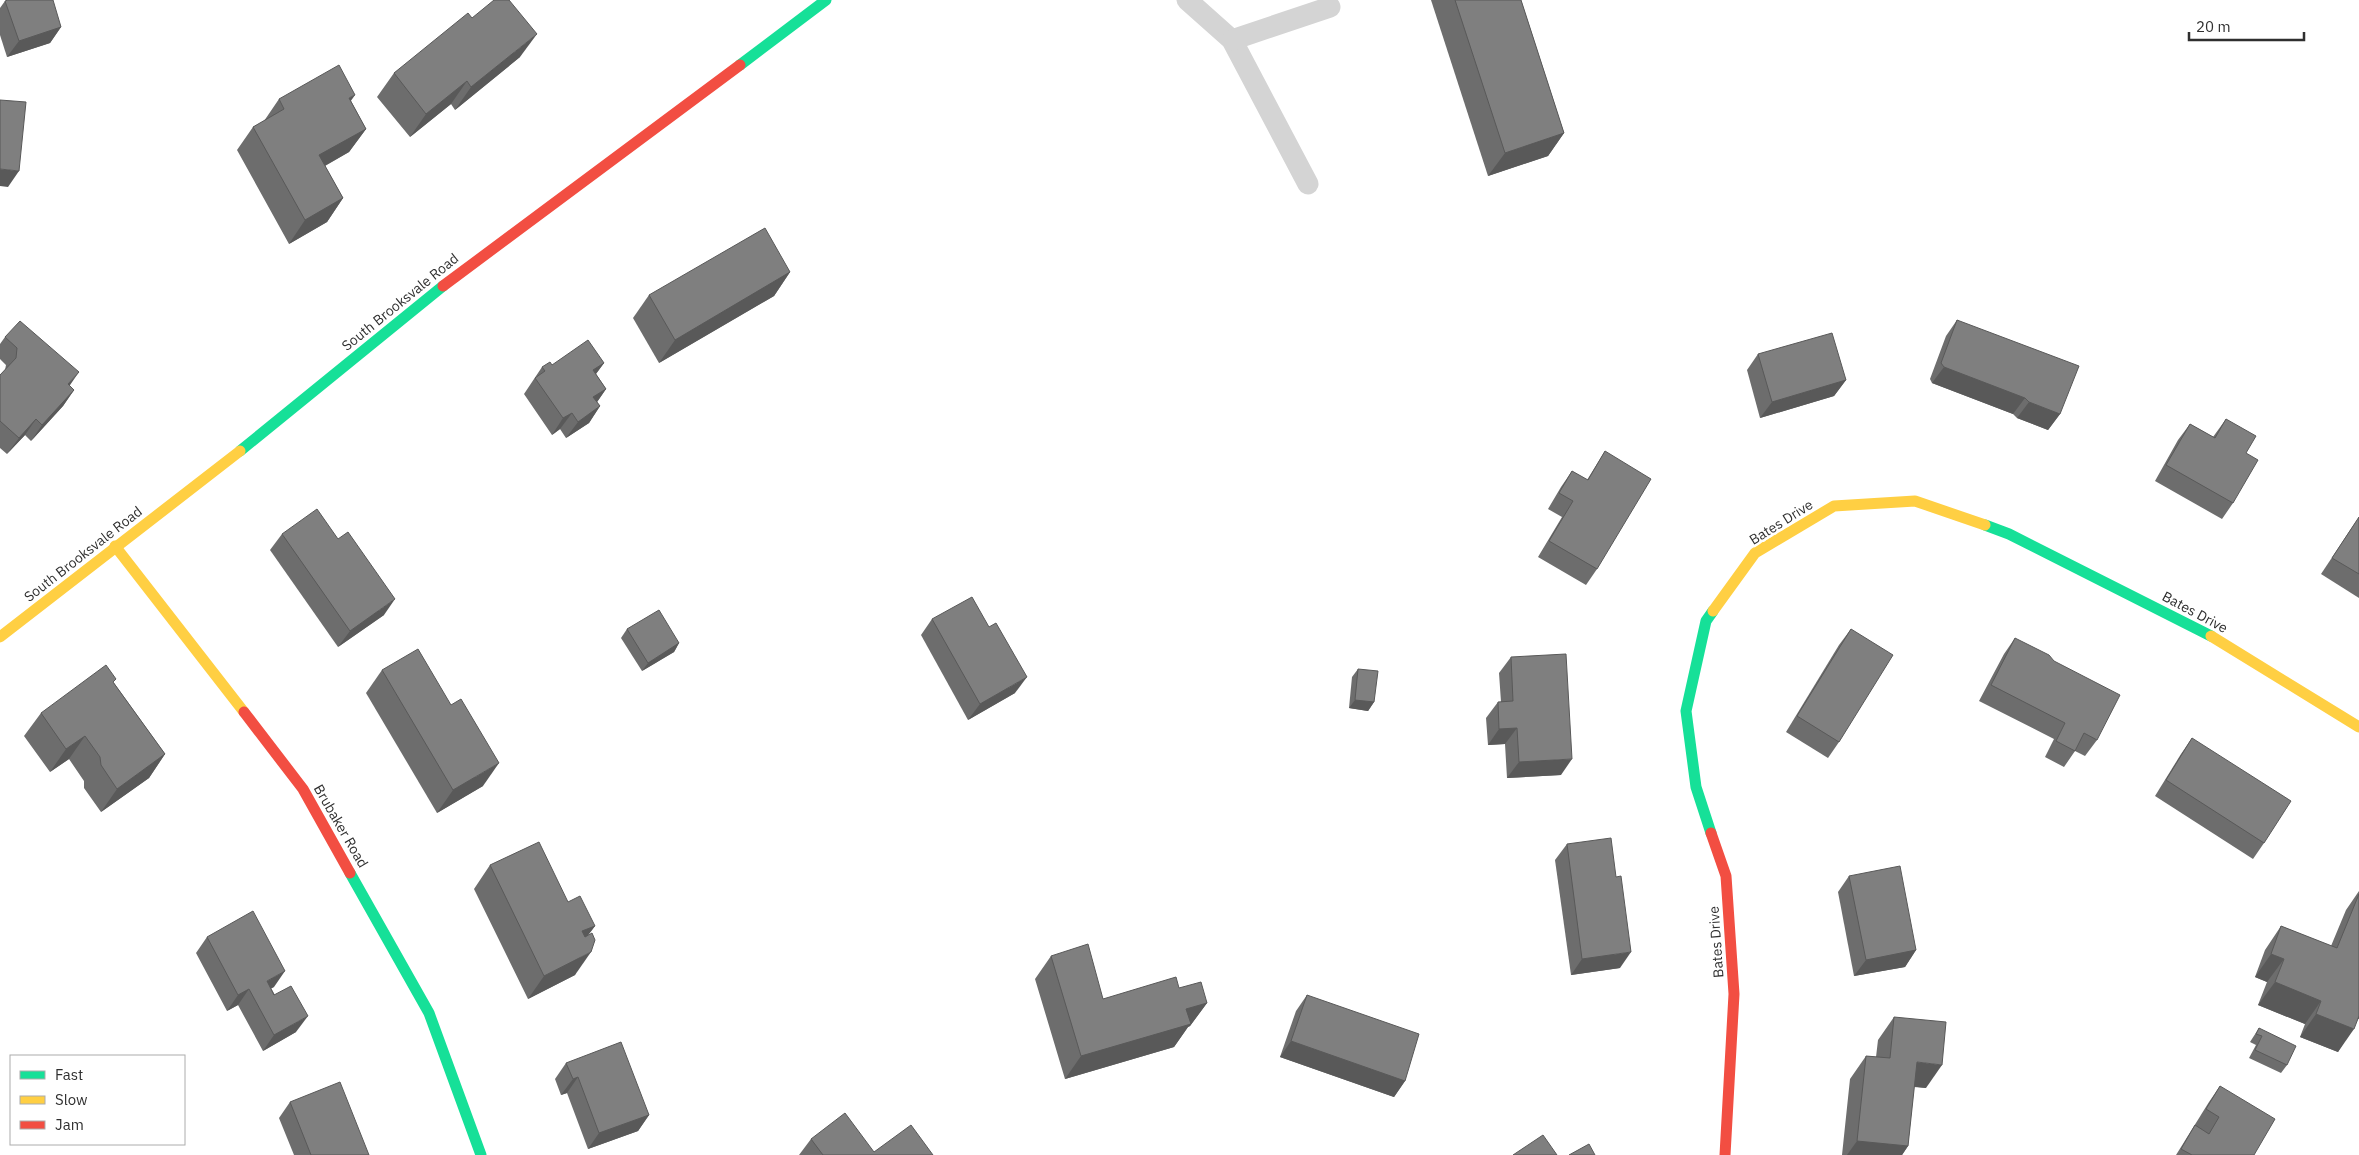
<svg xmlns="http://www.w3.org/2000/svg" width="2359" height="1155" viewBox="0 0 2359 1155" font-family="'IBM Plex Sans',sans-serif">
  <style>
    .lines { fill: none; stroke-linecap: round; stroke-linejoin: round }
    .lane { stroke: #d4d4d4; stroke-width: 21 }
    .fast { stroke: #16e098; stroke-width: 11 }
    .slow { stroke: #ffcf43; stroke-width: 11 }
    .jam { stroke: #f24e42; stroke-width: 11 }
    .wall { fill: #6d6d6d }
    .shaded-wall { fill: #595959 }
    .building { fill: #7f7f7f; stroke: #595959 }
    .labels { text-anchor: middle; dominant-baseline: central; stroke-width: 5; stroke-linejoin: round; paint-order: stroke }
    .street-label { font-size: 14px; fill: #2f2f2f; stroke: #fff }
  </style>
  <rect width="100%" height="100%" fill="#fff"/>
  <g class="lines">
    <g class="lane">
      <polyline points="1187,0 1232,40 1308,184"/>
      <polyline points="1232,40 1330,7"/>
    </g>
    <g class="fast">
      <polyline points="740,65 826,0"/>
      <polyline points="240,451 443,286"/>
      <polyline points="1985,525 2009,534 2211,636"/>
      <polyline points="1711,833 1696,787 1686,711 1706,621 1713,611"/>
      <polyline points="350,873 429,1013 481,1155"/>
    </g>
    <g class="slow">
      <polyline points="115,546 244,712"/>
      <polyline points="1713,611 1755,553 1834,506 1915,501 1985,525"/>
      <polyline points="2211,636 2359,727"/>
      <polyline points="0,637 240,451"/>
    </g>
    <g class="jam">
      <polyline points="443,286 740,65"/>
      <polyline points="244,712 303,789 350,873"/>
      <polyline points="1711,833 1726,876 1734,994 1725,1155"/>
    </g>
  </g>
  <g class="wall">
    <polygon points="1431,0 1521,0 1564,133 1548,156 1488,176"/>
    <polygon points="5,1 61,27 50,43 7,57 0,35 0,8"/>
    <polygon points="472,18 520,57 455,110 451,104 410,137 377,97 394,73"/>
    <polygon points="279,99 351,101 366,129 349,152 325,166 343,198 327,222 289,244 237,150 253,127 264,121"/>
    <polygon points="790,272 774,296 659,363 633,318 649,295"/>
    <polygon points="1957,320 2060,414 2048,430 2017,418 2013,414 1932,383 1930,379 1946,336"/>
    <polygon points="5,337 69,386 74,390 63,406 31,441 25,435 7,454 0,448 0,375 5,370 6,365 0,359 0,344"/>
    <polygon points="1758,354 1846,380 1834,396 1760,418 1747,370"/>
    <polygon points="604,363 596,374 606,389 597,402 600,406 589,423 566,438 560,429 552,435 524,394 542,367 552,365"/>
    <polygon points="2226,419 2246,453 2233,503 2222,519 2155,481 2178,440 2190,424 2213,437"/>
    <polygon points="1605,451 1597,569 1586,585 1538,557 1562,517 1548,509 1561,487 1572,471 1587,480"/>
    <polygon points="2359,517 2359,598 2321,574"/>
    <polygon points="282,534 384,615 338,647 270,550"/>
    <polygon points="932,619 1015,693 968,720 921,635"/>
    <polygon points="627,629 679,643 674,652 642,671 621,638"/>
    <polygon points="1851,629 1839,742 1828,758 1786,732 1839,645"/>
    <polygon points="2015,638 2097,740 2085,756 2075,751 2064,767 2045,757 2054,739 1979,701 2004,654"/>
    <polygon points="1511,657 1561,775 1507,778 1505,744 1488,745 1486,718 1498,702 1501,702 1499,673"/>
    <polygon points="1358,669 1374,702 1368,711 1349,708 1352,677"/>
    <polygon points="382,670 483,786 437,813 366,693"/>
    <polygon points="114,683 165,754 149,778 101,812 84,788 84,781 69,759 50,772 24,736 41,713"/>
    <polygon points="2192,738 2264,843 2253,859 2155,796 2181,754"/>
    <polygon points="1567,844 1620,968 1571,975 1555,860"/>
    <polygon points="490,865 568,902 595,926 587,936 575,975 528,999 474,889"/>
    <polygon points="1849,876 1916,950 1905,967 1854,976 1838,892"/>
    <polygon points="2359,891 2359,1019 2358,1019 2338,1052 2300,1037 2305,1024 2258,1005 2267,982 2255,977 2265,950 2281,926 2331,946 2346,910"/>
    <polygon points="207,937 274,987 271,988 296,1032 263,1051 238,1005 227,1011 196,953"/>
    <polygon points="1051,956 1103,999 1179,988 1207,1003 1190,1026 1188,1027 1174,1047 1065,1079 1035,979"/>
    <polygon points="1307,995 1405,1081 1394,1097 1280,1057 1296,1011"/>
    <polygon points="1894,1017 1926,1088 1914,1087 1908,1146 1902,1155 1842,1155 1850,1079 1866,1056 1876,1057 1878,1040"/>
    <polygon points="2259,1028 2287,1065 2281,1073 2249,1058 2256,1045 2250,1042"/>
    <polygon points="566,1063 649,1115 638,1131 588,1149 567,1093 561,1095 555,1079"/>
    <polygon points="2220,1086 2254,1155 2176,1155 2209,1102"/>
    <polygon points="290,1102 369,1155 294,1155 279,1118"/>
    <polygon points="811,1139 874,1152 933,1155 799,1155"/>
  </g>
  <g class="shaded-wall">
    <polygon points="61,27 50,43 7,57 19,41"/>
    <polygon points="537,34 520,57 455,110 471,87"/>
    <polygon points="467,81 451,104 410,137 426,114"/>
    <polygon points="355,95 339,118 349,98"/>
    <polygon points="366,129 349,152 303,178 319,155"/>
    <polygon points="1564,133 1548,156 1488,176 1505,153"/>
    <polygon points="0,169 19,171 8,187 0,186"/>
    <polygon points="343,198 327,222 289,244 305,220"/>
    <polygon points="790,272 774,296 659,363 675,340"/>
    <polygon points="604,363 592,379 593,370"/>
    <polygon points="1944,367 2025,398 2013,414 1932,383"/>
    <polygon points="79,372 68,388 68,384"/>
    <polygon points="1846,380 1834,396 1760,418 1772,402"/>
    <polygon points="606,389 595,405 593,397"/>
    <polygon points="74,390 63,406 31,441 42,425"/>
    <polygon points="2029,402 2060,414 2048,430 2017,418"/>
    <polygon points="600,406 589,423 566,438 578,422"/>
    <polygon points="572,413 560,429 552,435 563,418"/>
    <polygon points="36,419 25,435 7,454 19,438"/>
    <polygon points="395,599 384,615 338,647 350,631"/>
    <polygon points="679,643 674,652 642,671 648,663"/>
    <polygon points="1027,677 1015,693 968,720 980,704"/>
    <polygon points="1355,700 1374,702 1368,711 1349,708"/>
    <polygon points="1517,728 1505,744 1488,745 1499,729"/>
    <polygon points="85,736 69,759 50,772 66,749"/>
    <polygon points="165,754 149,778 101,812 117,789"/>
    <polygon points="1572,759 1561,775 1507,778 1519,762"/>
    <polygon points="499,763 483,786 437,813 453,790"/>
    <polygon points="595,926 578,949 582,931"/>
    <polygon points="1916,950 1905,967 1854,976 1866,960"/>
    <polygon points="591,952 575,975 528,999 544,976"/>
    <polygon points="1631,952 1620,968 1571,975 1582,959"/>
    <polygon points="2271,954 2284,959 2267,982 2255,977"/>
    <polygon points="285,971 274,987 255,997 267,981"/>
    <polygon points="2275,982 2321,1001 2305,1024 2258,1005"/>
    <polygon points="249,989 238,1005 227,1011 238,995"/>
    <polygon points="1207,1003 1190,1026 1188,1027 1174,1047 1065,1079 1081,1056 1186,1009"/>
    <polygon points="2316,1014 2354,1029 2338,1052 2300,1037"/>
    <polygon points="308,1016 296,1032 263,1051 274,1035"/>
    <polygon points="1291,1041 1405,1081 1394,1097 1280,1057"/>
    <polygon points="1917,1062 1942,1065 1926,1088 1901,1085"/>
    <polygon points="578,1077 567,1093 561,1095 573,1079"/>
    <polygon points="649,1115 638,1131 588,1149 599,1133"/>
    <polygon points="1857,1141 1908,1146 1902,1155 1847,1155"/>
  </g>
  <g class="building">
    <polygon points="8,0 53,0 61,27 19,41 5,1"/>
    <polygon points="494,0 509,0 537,34 471,87 467,81 426,114 394,73 468,13 472,18"/>
    <polygon points="1455,0 1521,0 1564,133 1505,153"/>
    <polygon points="339,65 355,95 349,98 366,129 319,155 343,198 305,220 253,127 284,109 279,99"/>
    <polygon points="0,100 26,102 19,171 0,169"/>
    <polygon points="765,228 790,272 675,340 649,295"/>
    <polygon points="1957,320 2079,366 2060,414 2029,402 2025,398 1944,367 1941,363"/>
    <polygon points="20,321 79,372 68,384 74,390 42,425 36,419 19,438 0,421 0,375 16,358 17,348 5,337"/>
    <polygon points="1832,333 1846,380 1772,402 1758,354"/>
    <polygon points="588,340 604,363 593,370 606,389 593,397 600,406 578,422 572,413 563,418 535,378 545,371 542,367 550,362 552,365"/>
    <polygon points="2226,419 2256,436 2246,453 2258,460 2233,503 2166,465 2190,424 2215,438"/>
    <polygon points="1605,451 1651,479 1597,569 1549,541 1573,501 1559,493 1572,471 1588,480"/>
    <polygon points="317,509 338,539 348,532 395,599 350,631 282,534"/>
    <polygon points="2359,517 2359,574 2332,558"/>
    <polygon points="972,597 989,627 996,623 1027,677 980,704 932,619"/>
    <polygon points="659,610 679,643 648,663 627,629"/>
    <polygon points="1851,629 1893,655 1839,742 1797,716"/>
    <polygon points="2015,638 2049,655 2054,661 2120,695 2097,740 2084,733 2075,751 2056,741 2065,723 1991,685"/>
    <polygon points="418,649 451,705 461,699 499,763 453,790 382,670"/>
    <polygon points="1566,654 1572,759 1519,762 1517,728 1499,729 1498,702 1513,701 1511,657"/>
    <polygon points="106,665 116,679 113,682 165,754 117,789 101,765 100,757 85,736 66,749 41,713"/>
    <polygon points="1358,669 1378,671 1374,702 1355,700"/>
    <polygon points="2192,738 2291,801 2264,843 2166,780"/>
    <polygon points="1611,838 1616,877 1621,876 1631,952 1582,959 1567,844"/>
    <polygon points="539,842 568,902 580,896 595,926 582,931 585,937 592,933 595,940 591,952 544,976 490,865"/>
    <polygon points="1900,866 1916,950 1866,960 1849,876"/>
    <polygon points="2359,894 2359,1016 2354,1029 2316,1014 2321,1001 2275,982 2284,959 2271,954 2281,926 2337,948"/>
    <polygon points="253,911 285,971 267,981 274,995 291,986 308,1016 274,1035 249,989 238,995 207,937"/>
    <polygon points="1088,944 1103,999 1176,977 1179,988 1201,982 1207,1003 1186,1009 1191,1024 1081,1056 1051,956"/>
    <polygon points="1307,995 1419,1034 1405,1081 1291,1041"/>
    <polygon points="1894,1017 1946,1022 1942,1065 1917,1062 1908,1146 1857,1141 1866,1056 1890,1058"/>
    <polygon points="2259,1028 2296,1046 2287,1065 2255,1050 2262,1036 2256,1034"/>
    <polygon points="621,1042 649,1115 599,1133 578,1077 573,1079 566,1063"/>
    <polygon points="340,1082 369,1155 311,1155 290,1102"/>
    <polygon points="2220,1086 2275,1119 2254,1155 2192,1155 2181,1149 2195,1125 2209,1134 2219,1117 2206,1109"/>
    <polygon points="845,1113 874,1152 911,1125 933,1155 823,1155 811,1139"/>
    <polygon points="1543,1135 1557,1155 1513,1155"/>
    <polygon points="1589,1144 1595,1155 1569,1155"/>
  </g>
  <g class="labels">
    <g class="street-label">
      <text transform="translate(400 302) rotate(-39)">South Brooksvale Road</text>
      <text transform="translate(1781 522) rotate(-32)">Bates Drive</text>
      <text transform="translate(83 554) rotate(-38)">South Brooksvale Road</text>
      <text transform="translate(2195 612) rotate(28)">Bates Drive</text>
      <text transform="translate(341 826) rotate(60)">Brubaker Road</text>
      <text transform="translate(1716 942) rotate(-94)">Bates Drive</text>
    </g>
  </g>
  <rect x="10" y="1055" width="175" height="90" fill="#ffffff" stroke="#acacac"/>
  <rect x="20" y="1071" width="25" height="8" fill="#16e098" stroke="#acacac"/>
  <text x="55" y="1080" font-size="15" fill="#2f2f2f">Fast</text>
  <rect x="20" y="1096" width="25" height="8" fill="#ffcf43" stroke="#acacac"/>
  <text x="55" y="1105" font-size="15" fill="#2f2f2f">Slow</text>
  <rect x="20" y="1121" width="25" height="8" fill="#f24e42" stroke="#acacac"/>
  <text x="55" y="1130" font-size="15" fill="#2f2f2f">Jam</text>
  <path d="M2189 32v8h115v-8" fill="none" stroke="#2f2f2f" stroke-width="2.5"/>
  <text x="2196" y="32" font-size="15" fill="#2f2f2f" stroke="#ffffff" stroke-width="4" paint-order="stroke">20 m</text>
</svg>
